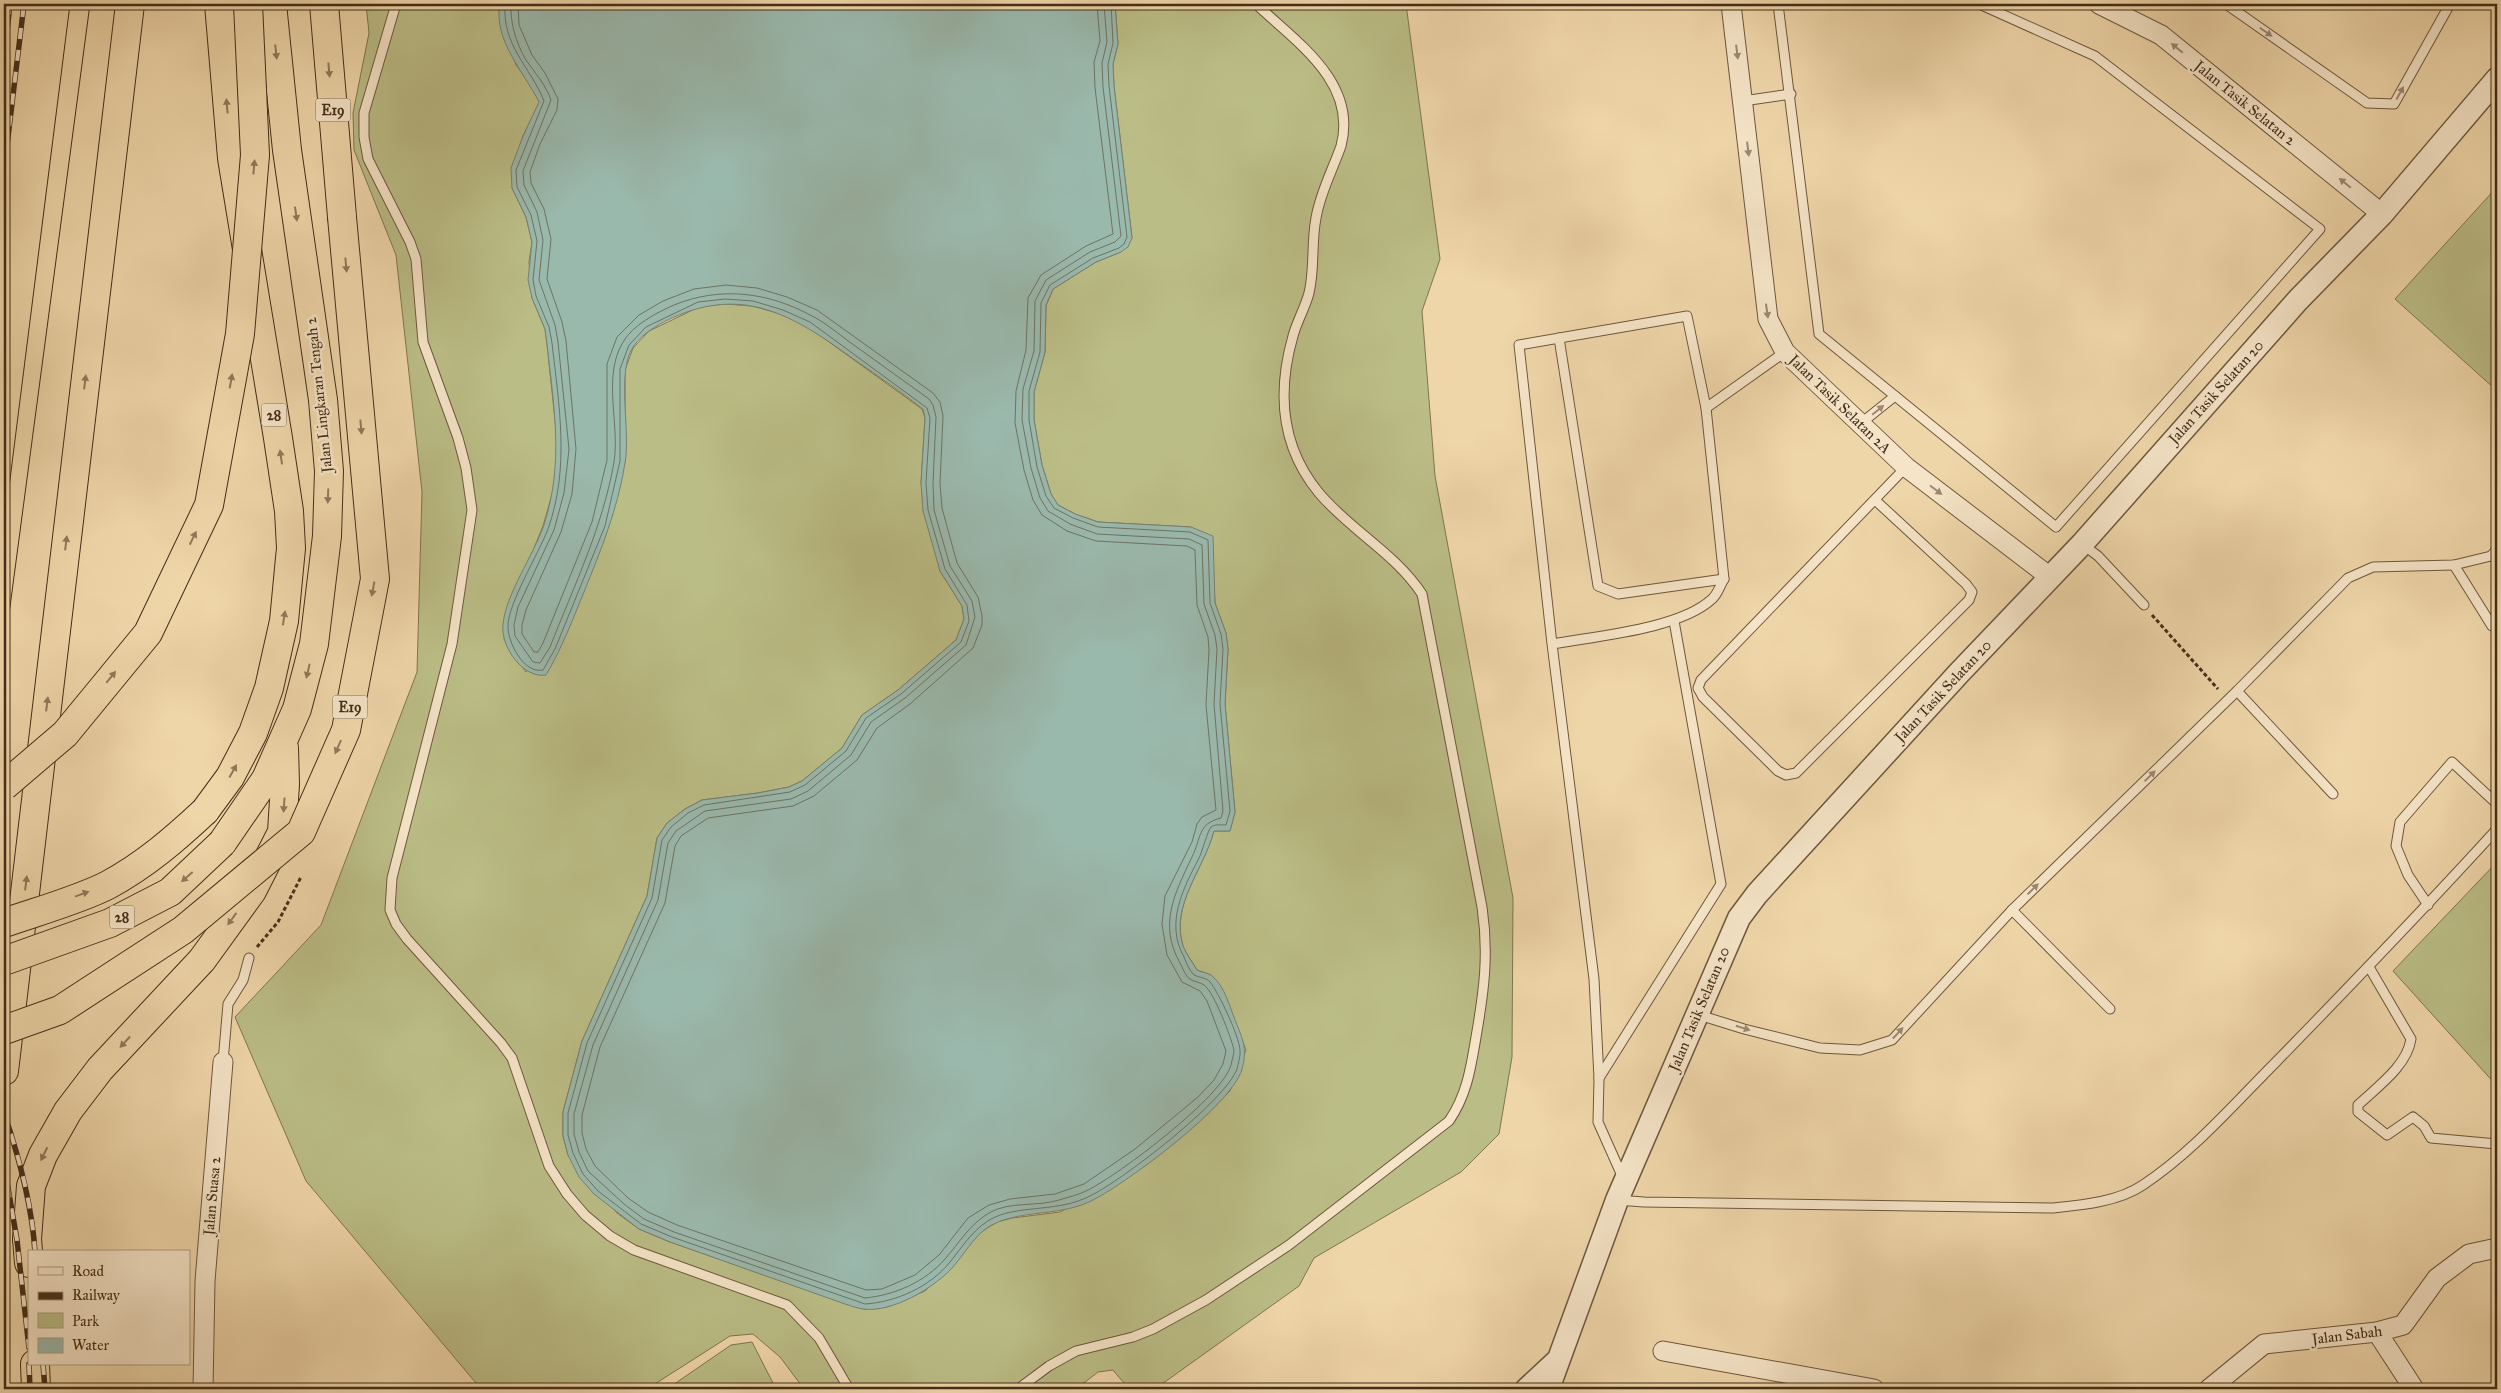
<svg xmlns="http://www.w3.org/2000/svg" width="2501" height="1393" viewBox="0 0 2501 1393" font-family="'IM FELL Great Primer',serif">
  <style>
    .green { fill: #bbbd86; stroke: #7f7550 }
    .water { fill: #9ab9ad; stroke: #778172 }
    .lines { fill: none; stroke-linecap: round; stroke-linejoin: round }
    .shore { stroke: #6e7363; stroke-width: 1 }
    .service-casing { stroke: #6e573d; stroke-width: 11 }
    .minor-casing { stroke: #6e573d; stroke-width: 21 }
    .tertiary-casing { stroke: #6e573d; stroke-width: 25 }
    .trunk-casing { stroke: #432d19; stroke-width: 30 }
    .motorway-casing { stroke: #432d19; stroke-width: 30 }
    .path { stroke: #432d19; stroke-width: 3; stroke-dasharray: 4 2.5; stroke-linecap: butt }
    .service { stroke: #f5e4c7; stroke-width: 9 }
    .minor { stroke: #f5e4c7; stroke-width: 19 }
    .tertiary { stroke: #f5e4c7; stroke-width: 22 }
    .trunk { stroke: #efd6a9; stroke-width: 28 }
    .motorway { stroke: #efd6a9; stroke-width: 28 }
    .tram { stroke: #432d19; stroke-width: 1 }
    .rail-casing { stroke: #432d19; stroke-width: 5.5 }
    .rail { stroke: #f5e4c7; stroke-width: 4; stroke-dasharray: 11; stroke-linecap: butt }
    .trunk-bridge-casing { stroke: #432d19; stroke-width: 30; stroke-linecap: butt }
    .motorway-bridge-casing { stroke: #432d19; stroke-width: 30; stroke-linecap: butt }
    .trunk-bridge { stroke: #efd6a9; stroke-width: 28 }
    .motorway-bridge { stroke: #efd6a9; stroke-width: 28 }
    .oneway { fill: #9c8870 }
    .oneway2 { fill: #90795a }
    .labels { text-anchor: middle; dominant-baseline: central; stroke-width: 5; stroke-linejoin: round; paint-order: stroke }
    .shield { fill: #f5e4c7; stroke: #78644d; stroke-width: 1 }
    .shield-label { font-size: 14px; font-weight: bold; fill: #432d19 }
    .street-label { font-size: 15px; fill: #432d19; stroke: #f5e4c7 }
  </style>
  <rect width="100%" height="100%" fill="#efd6a9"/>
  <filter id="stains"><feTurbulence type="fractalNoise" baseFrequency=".004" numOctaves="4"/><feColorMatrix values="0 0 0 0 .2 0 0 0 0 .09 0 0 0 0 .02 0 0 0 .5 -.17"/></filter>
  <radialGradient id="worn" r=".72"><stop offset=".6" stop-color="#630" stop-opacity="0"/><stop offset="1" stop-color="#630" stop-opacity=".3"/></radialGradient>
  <g class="green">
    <path d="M366,4H500L499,11L516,65L529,82L540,102L523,136L512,188L526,217L532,242L529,262L532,298L545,329L547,344L558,449L553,491L543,526L528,563L504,639L526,672L625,462V370L633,348L649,331L699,307L725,304L752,306L781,314L807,326L922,409L925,418L921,483L940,571L962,606L964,619L956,640L898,690L862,715L842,748L802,781L789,787L758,793L702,800L685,809L667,823L657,838L647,896L582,1041L563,1112V1136L568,1155L617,1213L639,1229L670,1242L864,1309L887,1307L925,1291L981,1232L997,1222L1012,1218L1060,1212L1147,1164L1211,1110L1230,1091L1246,1050L1223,992L1211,975L1197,970C1193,963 1186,954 1183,946C1170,905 1204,869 1214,831H1230L1235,812L1225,704L1228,649L1226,633L1215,603L1214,584L1191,527L1098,522L1075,514L1058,505L1051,494L1042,465L1034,420V392L1045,352L1046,306L1053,289L1096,262L1121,252L1132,238L1114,86L1113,64L1118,44L1115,4H1406L1440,259L1422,311L1435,476L1513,898L1512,1057L1499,1134L1461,1172L1314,1258L1299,1286L1155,1389H1129L1113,1370L1098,1372L1076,1389H804L780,1357L753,1334L730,1336L647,1389H481L306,1181L235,1017L321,925L417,672L422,492L396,255L354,150L353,113L369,33Z"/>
    <polygon points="2497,187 2497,387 2495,389 2395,299"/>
    <polygon points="2497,862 2497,1086 2393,971"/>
    <polygon points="752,1342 775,1387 774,1389 667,1389 731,1345"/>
  </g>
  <path class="water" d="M500,4H1115L1118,44L1113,64L1114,86L1132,238L1128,247L1121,252L1096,262L1053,289L1046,305L1045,352L1034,392V420L1042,465L1051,494L1058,505L1075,514L1098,522L1191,527L1213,536L1215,603L1226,633L1228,649L1225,704L1235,812L1230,831H1214C1204,869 1170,905 1183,946C1186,954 1193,963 1197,970C1201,972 1208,973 1211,975C1225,985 1231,1011 1237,1025C1244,1042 1247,1051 1242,1069C1232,1105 1128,1182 1093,1200C1062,1216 1028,1210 998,1222C977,1230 967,1251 953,1267C934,1288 892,1313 863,1309C857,1308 851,1306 845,1304L670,1242L639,1229L594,1194L579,1177L568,1155L563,1136V1112L582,1041L647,896L657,838L667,823L685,809L702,800L758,793L789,787L802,781L842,748L862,715L898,690L956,640L964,619L962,606L940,571L923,511L921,483L925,418L923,409C901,392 878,376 855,360C799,320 750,286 679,315C662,322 643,332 633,347C616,373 631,431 625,463C618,508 601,550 584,592C572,621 562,648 546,675C523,679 500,646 503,624C506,594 533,556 544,525C564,463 554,408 547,344L545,329L532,298L528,280L532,242L526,217L512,188L511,168L523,136L539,102C524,72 493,40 500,4Z"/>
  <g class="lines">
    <g class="shore">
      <path d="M505,4C502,46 530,66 544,101L516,170L517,187L531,215L537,241L533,280L536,296L549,327L552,343C559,406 570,467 548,529C539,553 507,605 508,627C508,643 524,674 543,670L555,649L605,526L620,461V369L629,345L646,327L698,302L725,299L753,301L783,310L810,322L927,408L930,418L926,483L928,510L945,569L967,605L969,621L961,642L901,694L866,718L846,751L805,785L790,792L704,805L688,813L671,827L662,840L652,898L587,1043L568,1113V1135L573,1153L583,1174L598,1191L641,1224L672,1237L865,1304C896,1302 930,1287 950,1262C963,1246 975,1226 995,1217C1023,1205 1059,1212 1090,1196C1123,1180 1225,1101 1237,1069C1238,1064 1241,1055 1240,1050C1239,1036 1219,993 1210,982C1206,977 1198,978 1193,974C1189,970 1186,962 1184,957C1165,923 1183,889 1199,858C1202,852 1208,830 1211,827C1215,824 1222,825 1226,825L1230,811L1220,704L1223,649L1221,634L1210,603L1208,540L1190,532L1098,527L1073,518L1054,508L1046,496L1037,467L1029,420V391L1040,352L1041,303L1050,285L1093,258L1119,248L1124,244L1127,237L1109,86L1108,64L1113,43L1111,4"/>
      <path d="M511,4C510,23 516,43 526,60C535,73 546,85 551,100L523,171L524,185L537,212L543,240L539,280L555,325L558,342L569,449L564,493L554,530L518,607L514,625L515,636L533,662L540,663L550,647C574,586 603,526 614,462C620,423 602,377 623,342C633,325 656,313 674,305C721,286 768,292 812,316C828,324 843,338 858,348C882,365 905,382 929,399L933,405L936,417L933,483L934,510L950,566L972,601L975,617L966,645L905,698L871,722L851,755L808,791L791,799L705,811L676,831L668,843L658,900L593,1045L574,1114V1134L579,1152L588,1171L624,1204L644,1219L674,1232L865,1298C895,1295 925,1282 945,1259C960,1242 969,1225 989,1213C1009,1201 1037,1207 1059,1200C1068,1197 1079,1195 1088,1190C1120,1174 1222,1097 1231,1065C1232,1060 1234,1054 1234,1050C1231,1037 1214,992 1204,985C1200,982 1194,982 1190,979C1185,976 1183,968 1180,963C1158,924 1175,893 1192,857C1202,837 1197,824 1221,818L1223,811L1214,704L1217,649L1215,635L1204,604L1202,545L1189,539L1097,534L1070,524L1048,511L1040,498L1031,468L1022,420L1023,389L1034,351L1035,301L1046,280L1090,252L1115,242L1121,236L1103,87L1102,63L1107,42L1104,4"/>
      <polyline points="518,4 519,25 532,55 545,73 558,99 557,110 540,144 530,172 531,183 544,209 551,239 547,279 562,322 566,341 576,449 572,494 561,532 526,610 522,625 522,634 534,652 538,652 543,643 592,522 607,460 607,364 617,337 639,315 663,301 694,289 726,285 757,288 787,297 817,310 933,393 940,402 943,416 940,483 942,508 957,563 978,597 982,616 982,625 973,648 910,704 877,728 857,760 814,796 793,806 708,818 681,836 675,846 665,903 600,1047 582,1115 582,1133 586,1149 595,1166 628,1198 648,1212 677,1225 866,1290 882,1289 915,1275 939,1255 968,1218 989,1205 1010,1199 1055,1194 1084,1184 1135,1149 1198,1097 1214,1080 1223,1064 1226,1051 1207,1001 1200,991 1182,982 1167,955 1162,924 1165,896 1192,842 1197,824 1202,817 1216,810 1206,705 1209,650 1208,637 1197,605 1195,550 1187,546 1096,541 1067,531 1042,515 1033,500 1024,470 1015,423 1016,391 1026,350 1028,298 1041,275 1086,246 1113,234 1095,88 1094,62 1100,41 1097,4"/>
    </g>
    <defs>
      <g id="service">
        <polyline points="396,4 364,113 364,137 368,159 410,242 416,259 423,342 458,438 466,468 472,510 452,644 392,878 390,910 396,924 407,939 501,1043 512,1058 549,1166 567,1194 585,1215 610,1236 634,1250 787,1305 819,1338 849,1389"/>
        <polyline points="1778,4 1819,334 2056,527 2320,229 2095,56 1979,4"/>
        <polyline points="2226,4 2367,103 2394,104 2450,4"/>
        <polyline points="1743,101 1791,94"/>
        <polyline points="1559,338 1598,586 1618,594 1724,579"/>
        <polyline points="1706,408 1785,352"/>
        <polyline points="1860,424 1895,396"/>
        <polyline points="1875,500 1966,584 1972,592 1969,600 1796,773 1786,775 1778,771 1703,697 1698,688 1701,680 1906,467"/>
        <polyline points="2082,544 2098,556 2144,605"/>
        <polyline points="2454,565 2492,626"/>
        <path d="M1552,644C1596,636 1680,629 1712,599C1718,594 1720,585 1724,579L1706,408L1687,316L1519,345L1552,644L1594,979L1599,1078L1598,1122L1623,1178"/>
        <polyline points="2237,691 2333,794"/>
        <polyline points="2428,905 2408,875 2396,846 2400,822 2452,762 2497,804"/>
        <polyline points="2012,910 2110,1009"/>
        <path d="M2369,967L2411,1039C2407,1066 2377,1087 2358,1105V1112L2387,1135L2413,1117L2424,1126L2431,1138L2497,1144"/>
        <polyline points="1699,1015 1744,1029 1820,1048 1860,1050 1892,1040 2012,910 2237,691 2348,578 2373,567 2454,565 2491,556 2497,549"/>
        <polyline points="223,1062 228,1004 243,980 249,958"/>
        <polyline points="1599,1078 1721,884 1674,621"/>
        <path d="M1617,1200L1644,1202L2052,1208C2082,1205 2118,1202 2143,1185C2193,1152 2234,1104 2276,1062C2351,985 2425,908 2497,829"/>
        <path d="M1018,1389L1049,1366L1076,1351L1133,1337L1153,1329L1206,1300L1289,1245L1449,1121C1467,1095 1471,1067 1476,1037C1484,991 1489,954 1482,907L1422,594C1395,553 1350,530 1319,493C1281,447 1277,392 1293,336C1297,321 1305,308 1309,293C1315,268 1311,243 1316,218C1320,193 1333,169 1341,146C1358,82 1296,42 1256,4"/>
      </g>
      <g id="minor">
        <polyline points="1731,4 1768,319 1785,352 1906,467 2050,577"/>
        <polyline points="2099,4 2161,35 2382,214"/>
        <polyline points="2377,1332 2414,1389"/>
        <polyline points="1663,1351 1874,1389"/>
        <polyline points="203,1389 205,1281 223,1062"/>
        <polyline points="2209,1389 2264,1344 2377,1332 2403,1325 2437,1278 2469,1254 2497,1248"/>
      </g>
      <g id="tertiary">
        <polyline points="1527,1389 1556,1362"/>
        <polyline points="1548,1389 1617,1200 1739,918 1757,894 1959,673 2082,544 2298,300 2382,214 2497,79"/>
      </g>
      <g id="trunk">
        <polyline points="205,811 230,777 253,733 269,688 284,621 291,548 289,511 278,438 232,158 219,4"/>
        <polyline points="222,843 266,779 297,709 314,644 327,536 329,471 323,400 287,150 272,4"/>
        <polyline points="4,1071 130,4"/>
        <polyline points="29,1263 27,1239 31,1186 43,1155 68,1111 100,1069 202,960 252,891 282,832 285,784 284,748"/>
        <polyline points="35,1364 36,1389"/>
      </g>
      <polyline id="motorway" points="324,4 342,217"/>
    </defs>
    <use href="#service" class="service-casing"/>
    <use href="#minor" class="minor-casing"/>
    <use href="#tertiary" class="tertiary-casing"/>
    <use href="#trunk" class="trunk-casing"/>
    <use href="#motorway" class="motorway-casing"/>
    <g class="path">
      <polyline points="2152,615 2218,689"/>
      <polyline points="257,947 278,922 301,877"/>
    </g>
    <use href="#service" class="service"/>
    <use href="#minor" class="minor"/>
    <use href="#tertiary" class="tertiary"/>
    <use href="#trunk" class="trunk"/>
    <use href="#motorway" class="motorway"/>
    <g class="tram">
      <polyline points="4,527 70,4"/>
      <polyline points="4,652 90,4"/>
    </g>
    <defs>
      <g id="rail">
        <polyline points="4,58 10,4"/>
        <polyline points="4,170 24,4"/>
        <path d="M4,1113C19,1157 32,1204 35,1252"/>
        <polyline points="4,1165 17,1240 29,1348"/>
        <polyline points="29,1364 30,1389"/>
        <polyline points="43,1364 45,1389"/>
      </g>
    </defs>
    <use href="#rail" class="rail-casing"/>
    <use href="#rail" class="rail"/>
    <defs>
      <g id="trunk-bridge">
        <path d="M4,923C35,912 79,900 108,885C145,865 175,839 205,811"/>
        <polyline points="4,961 110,923 170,892 222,843"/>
      </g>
      <g id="motorway-bridge">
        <polyline points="4,786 65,734 148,633 209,505 240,334 255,155 248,4"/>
        <polyline points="4,1030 60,1010 183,930 301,832 346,730 375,579 342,217"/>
      </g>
    </defs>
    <use href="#trunk-bridge" class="trunk-bridge-casing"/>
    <use href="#motorway-bridge" class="motorway-bridge-casing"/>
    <use href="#trunk-bridge" class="trunk-bridge"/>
    <use href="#motorway-bridge" class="motorway-bridge"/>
  </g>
  <defs><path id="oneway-solid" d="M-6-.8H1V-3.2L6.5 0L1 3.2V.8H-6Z" transform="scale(1.25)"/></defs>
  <g class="oneway">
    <use href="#oneway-solid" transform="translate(2266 32) rotate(35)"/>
    <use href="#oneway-solid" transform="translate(2177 48) rotate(-141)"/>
    <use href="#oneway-solid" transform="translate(1737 52) rotate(83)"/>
    <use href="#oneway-solid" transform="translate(2400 93) rotate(-61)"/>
    <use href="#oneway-solid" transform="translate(1748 149) rotate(83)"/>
    <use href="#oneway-solid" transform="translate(2345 183) rotate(-141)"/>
    <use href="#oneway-solid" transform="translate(1767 311) rotate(82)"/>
    <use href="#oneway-solid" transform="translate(1878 410) rotate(-39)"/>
    <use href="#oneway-solid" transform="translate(1936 490) rotate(37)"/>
    <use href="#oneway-solid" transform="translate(2150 776) rotate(-44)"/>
    <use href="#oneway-solid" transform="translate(2033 889) rotate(-44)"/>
    <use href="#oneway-solid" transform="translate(1743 1028) rotate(17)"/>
    <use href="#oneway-solid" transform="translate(1898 1033) rotate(-47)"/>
  </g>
  <g class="oneway2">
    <use href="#oneway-solid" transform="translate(276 52) rotate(84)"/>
    <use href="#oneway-solid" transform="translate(329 70) rotate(85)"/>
    <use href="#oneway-solid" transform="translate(227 106) rotate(-95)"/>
    <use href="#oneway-solid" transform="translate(254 167) rotate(-85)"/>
    <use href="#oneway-solid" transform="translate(296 214) rotate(82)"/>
    <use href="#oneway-solid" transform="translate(346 265) rotate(85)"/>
    <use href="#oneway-solid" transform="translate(231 381) rotate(-80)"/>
    <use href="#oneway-solid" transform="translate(85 382) rotate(-83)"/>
    <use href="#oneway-solid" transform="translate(361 427) rotate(85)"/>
    <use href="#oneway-solid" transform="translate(281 457) rotate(-98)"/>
    <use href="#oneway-solid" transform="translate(328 496) rotate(92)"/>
    <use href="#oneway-solid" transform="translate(193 538) rotate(-64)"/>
    <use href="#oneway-solid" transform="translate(66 543) rotate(-83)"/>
    <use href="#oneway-solid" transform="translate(373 589) rotate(101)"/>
    <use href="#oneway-solid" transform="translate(284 618) rotate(-81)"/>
    <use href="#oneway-solid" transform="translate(308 671) rotate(103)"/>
    <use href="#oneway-solid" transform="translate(111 677) rotate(-51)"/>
    <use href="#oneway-solid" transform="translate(47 704) rotate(-83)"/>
    <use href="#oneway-solid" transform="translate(338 747) rotate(114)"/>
    <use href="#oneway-solid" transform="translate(233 771) rotate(-61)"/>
    <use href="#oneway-solid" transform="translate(284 805) rotate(94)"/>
    <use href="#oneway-solid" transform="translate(187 877) rotate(139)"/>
    <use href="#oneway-solid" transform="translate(26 883) rotate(-83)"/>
    <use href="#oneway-solid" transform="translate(82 894) rotate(-20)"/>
    <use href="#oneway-solid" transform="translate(232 919) rotate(126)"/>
    <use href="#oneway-solid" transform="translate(125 1042) rotate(133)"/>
    <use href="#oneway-solid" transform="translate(44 1154) rotate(116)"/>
  </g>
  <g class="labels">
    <g class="shield">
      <rect x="315.5" y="98.5" width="35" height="23" rx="4"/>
      <rect x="261.5" y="403.5" width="25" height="23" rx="4"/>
      <rect x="332.5" y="695.5" width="35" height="23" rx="4"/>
      <rect x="109.5" y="905.5" width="25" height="23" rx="4"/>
    </g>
    <g class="shield-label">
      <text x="333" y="110">E19</text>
      <text x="274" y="415">28</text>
      <text x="350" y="707">E19</text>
      <text x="122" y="917">28</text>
    </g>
    <g class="street-label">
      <text transform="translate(2245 103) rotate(39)">Jalan Tasik Selatan 2</text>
      <text transform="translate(2216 392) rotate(-48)">Jalan Tasik Selatan 20</text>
      <text transform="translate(319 395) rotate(-96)">Jalan Lingkaran Tengah 2</text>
      <text transform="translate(1840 404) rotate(44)">Jalan Tasik Selatan 2A</text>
      <text transform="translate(1943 691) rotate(-47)">Jalan Tasik Selatan 20</text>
      <text transform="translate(1699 1009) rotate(-67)">Jalan Tasik Selatan 20</text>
      <text transform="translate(212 1196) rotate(-85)">Jalan Suasa 2</text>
      <text transform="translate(2347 1335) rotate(-7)">Jalan Sabah</text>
    </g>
  </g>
  <rect width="2501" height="1393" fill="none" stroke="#efd6a9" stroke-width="20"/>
  <rect x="5" y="5" width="2491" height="1383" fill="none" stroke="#432d19" stroke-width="2.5"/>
  <rect x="10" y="10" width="2481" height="1373" fill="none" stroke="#432d19"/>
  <rect x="28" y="1250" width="162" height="115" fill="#f5e4c7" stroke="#ae9b81"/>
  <rect x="38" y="1267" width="25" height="8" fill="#f5e4c7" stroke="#ae9b81"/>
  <text x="72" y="1276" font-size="15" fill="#432d19">Road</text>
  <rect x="38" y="1292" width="25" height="8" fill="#432d19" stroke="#ae9b81"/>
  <text x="72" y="1300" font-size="15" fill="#432d19">Railway</text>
  <rect x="38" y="1313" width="25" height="15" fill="#bbbd86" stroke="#ae9b81"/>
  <text x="72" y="1326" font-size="15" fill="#432d19">Park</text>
  <rect x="38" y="1338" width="25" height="15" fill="#9ab9ad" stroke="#ae9b81"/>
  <text x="72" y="1350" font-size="15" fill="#432d19">Water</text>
  <rect width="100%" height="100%" filter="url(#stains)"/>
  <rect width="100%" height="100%" fill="url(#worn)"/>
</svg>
